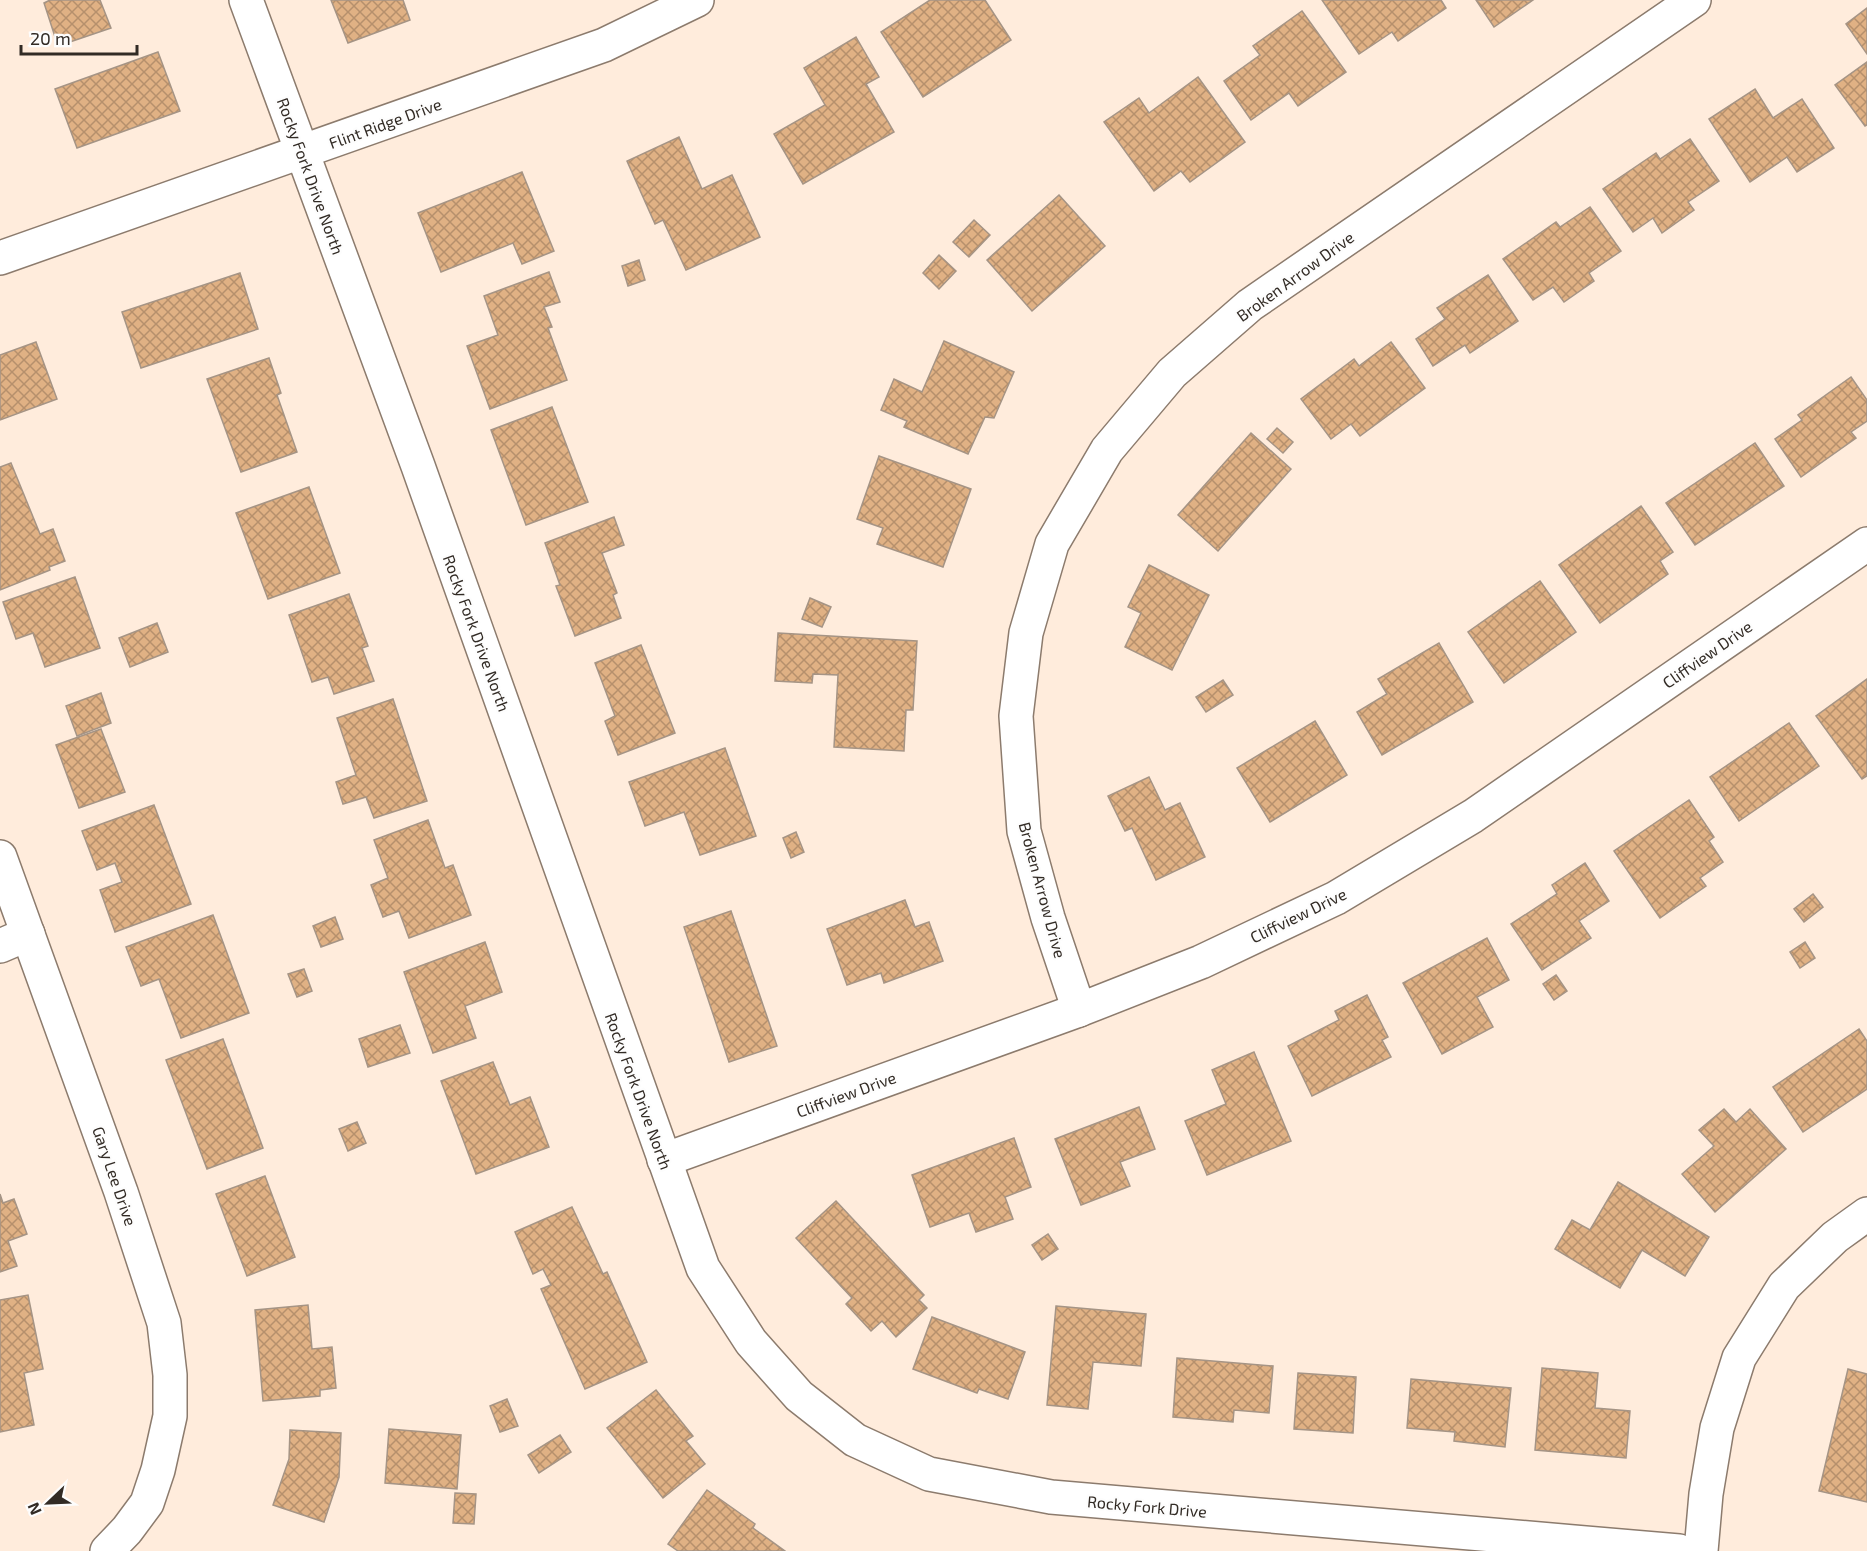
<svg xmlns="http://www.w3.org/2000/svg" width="1867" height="1551" viewBox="0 0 1867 1551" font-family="'Exo 2',sans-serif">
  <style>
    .building { fill: url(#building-cross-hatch); stroke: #a59485; stroke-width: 1.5 }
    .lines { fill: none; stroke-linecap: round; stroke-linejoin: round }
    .minor-casing { stroke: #8c7b6d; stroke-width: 36 }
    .minor { stroke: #fff; stroke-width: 33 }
    .labels { text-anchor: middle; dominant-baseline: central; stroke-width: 4.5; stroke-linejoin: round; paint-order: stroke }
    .street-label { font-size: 16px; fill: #322b25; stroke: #fdfdfd }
  </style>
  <defs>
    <pattern id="building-cross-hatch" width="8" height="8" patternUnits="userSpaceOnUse" patternTransform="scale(1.5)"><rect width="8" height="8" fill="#e0b184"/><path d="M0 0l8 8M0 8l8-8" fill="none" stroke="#b6906c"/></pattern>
  </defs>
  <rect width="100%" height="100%" fill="#ffecdc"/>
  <g class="building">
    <polygon points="50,0 100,0 111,28 58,46 44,3"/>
    <polygon points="331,0 403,0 410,20 348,43"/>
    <polygon points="930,0 985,0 1011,40 923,97 881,32"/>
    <polygon points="1322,0 1441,0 1446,8 1398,41 1392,32 1359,54"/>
    <polygon points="1476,0 1533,0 1494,27"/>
    <polygon points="1867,8 1867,54 1846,24"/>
    <polygon points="1302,11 1346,72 1298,106 1289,93 1251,120 1224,81 1260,55 1253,46"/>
    <polygon points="856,37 879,77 866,84 894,132 803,184 774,134 825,105 804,68"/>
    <polygon points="158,52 180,111 77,148 55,89"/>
    <polygon points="1867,62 1867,125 1865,126 1835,85"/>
    <polygon points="1198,77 1245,142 1190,182 1181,171 1154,191 1104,122 1139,98 1149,113"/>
    <polygon points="1755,89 1773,118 1802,99 1834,148 1797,172 1787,157 1750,182 1709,119"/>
    <polygon points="679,137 702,189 732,175 760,237 686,270 663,220 655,224 627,161"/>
    <polygon points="1690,139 1719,181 1688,202 1694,210 1662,233 1653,218 1633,232 1603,189 1656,153 1660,159"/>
    <polygon points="522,172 554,251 522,264 513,243 441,272 418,213"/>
    <polygon points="1059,195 1105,246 1032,311 987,260"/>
    <polygon points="1590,207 1621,251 1589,273 1594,281 1564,302 1553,287 1533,300 1503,259 1556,222 1560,227"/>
    <polygon points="974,220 990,235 969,257 953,242"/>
    <polygon points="939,255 956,271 939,289 923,273"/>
    <polygon points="639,260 645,280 628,286 622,266"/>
    <polygon points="549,272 560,302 544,307 552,327 548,328 567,380 490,409 467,346 498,335 484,296"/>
    <polygon points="240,273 258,329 141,368 122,312"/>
    <polygon points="1488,275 1518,321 1470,353 1465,345 1433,366 1416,339 1445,319 1437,308"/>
    <polygon points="944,341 1014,372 994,418 985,417 968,454 904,427 907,421 881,410 894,379 922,392"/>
    <polygon points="36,342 57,399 0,420 0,355"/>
    <polygon points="1391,342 1425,388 1360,436 1351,424 1331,439 1301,399 1354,359 1359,366"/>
    <polygon points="269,358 281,393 277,395 297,452 241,472 207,379"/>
    <polygon points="1851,377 1867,400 1867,421 1851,432 1856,438 1801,477 1775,439 1802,420 1798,415"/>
    <polygon points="552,407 588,502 526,525 491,430"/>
    <polygon points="1277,428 1293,442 1283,453 1267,439"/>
    <polygon points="1251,433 1291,469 1218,551 1178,515"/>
    <polygon points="1755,443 1784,486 1695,545 1666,503"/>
    <polygon points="879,456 971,489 943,567 877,544 883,528 857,519"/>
    <polygon points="11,463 40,534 53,529 65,561 49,567 50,570 0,590 0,467"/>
    <polygon points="309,487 340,573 268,599 236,513"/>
    <polygon points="1641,506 1673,552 1660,561 1668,574 1600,623 1559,565"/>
    <polygon points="614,517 624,545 602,553 617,593 613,595 621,618 575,636 556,586 560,585 545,543"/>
    <polygon points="1149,565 1209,595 1172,670 1125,647 1141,613 1128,607"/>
    <polygon points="75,577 100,648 45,667 33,633 16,639 3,602"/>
    <polygon points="1540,581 1576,632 1504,683 1468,632"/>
    <polygon points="349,594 368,646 362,648 374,681 334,694 328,677 312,682 289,615"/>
    <polygon points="810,598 831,607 822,627 802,619"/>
    <polygon points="157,623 168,652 130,667 119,638"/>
    <polygon points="778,633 917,641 913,710 906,710 904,751 834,747 838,675 813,674 812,683 775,681"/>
    <polygon points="1439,643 1473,702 1382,755 1357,712 1387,694 1378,679"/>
    <polygon points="641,645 675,733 618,755 605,721 615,716 595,663"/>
    <polygon points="1867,679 1867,776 1862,779 1816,716"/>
    <polygon points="1223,680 1233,695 1206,712 1196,697"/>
    <polygon points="101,693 111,723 77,736 66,706"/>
    <polygon points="393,699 427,801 374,818 366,797 343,804 336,782 356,775 337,718"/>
    <polygon points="1315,721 1347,775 1270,822 1237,768"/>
    <polygon points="1789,723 1819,766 1739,821 1710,777"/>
    <polygon points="101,729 125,792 79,808 56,745"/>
    <polygon points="725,748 756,836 700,855 684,812 645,826 629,782"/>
    <polygon points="1149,777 1165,810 1180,803 1205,857 1156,880 1132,828 1125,831 1108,796"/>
    <polygon points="1689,800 1714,837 1709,841 1723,862 1700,878 1706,886 1660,918 1614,851"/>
    <polygon points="154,805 191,904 115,932 100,890 122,882 115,863 97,870 82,831"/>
    <polygon points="428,820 445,868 453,865 471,915 409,938 399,911 383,917 371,885 388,878 374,840"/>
    <polygon points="796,832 804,852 791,858 783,838"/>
    <polygon points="1585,863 1609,901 1579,921 1591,938 1542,970 1511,924 1557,894 1552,885"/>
    <polygon points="1813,894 1823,907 1804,922 1794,909"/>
    <polygon points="905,900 915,927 929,922 943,961 884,983 881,973 847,985 827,929"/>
    <polygon points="731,911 777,1046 729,1062 684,927"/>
    <polygon points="213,915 249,1013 181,1038 159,979 141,986 126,947"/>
    <polygon points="335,917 343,939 321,947 313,926"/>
    <polygon points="1487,938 1509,980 1477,997 1493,1027 1442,1054 1403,983"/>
    <polygon points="485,942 502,992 465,1006 476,1038 433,1053 404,972"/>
    <polygon points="1805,942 1815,958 1800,968 1790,952"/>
    <polygon points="304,969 312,991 297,997 288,974"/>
    <polygon points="1556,975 1567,991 1554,1000 1543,984"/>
    <polygon points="1367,995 1388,1037 1382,1040 1391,1057 1312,1096 1288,1046 1339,1020 1335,1011"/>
    <polygon points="400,1025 410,1053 368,1067 359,1039"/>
    <polygon points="1859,1029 1867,1041 1867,1089 1803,1132 1773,1087"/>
    <polygon points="223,1039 263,1148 207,1169 166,1060"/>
    <polygon points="1254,1052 1291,1141 1207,1175 1185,1121 1226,1104 1212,1070"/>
    <polygon points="493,1062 510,1105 530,1097 549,1147 476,1174 441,1081"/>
    <polygon points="1139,1107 1155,1149 1120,1162 1130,1186 1081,1205 1055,1139"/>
    <polygon points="1724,1109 1736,1122 1750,1109 1786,1149 1715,1212 1682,1174 1714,1146 1699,1130"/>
    <polygon points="357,1122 366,1143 348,1151 339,1129"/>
    <polygon points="1014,1138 1031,1187 1005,1197 1013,1219 976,1232 969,1213 930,1227 912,1175"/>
    <polygon points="265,1176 295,1257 247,1276 216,1194"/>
    <polygon points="1618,1182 1709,1237 1685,1276 1642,1250 1620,1288 1555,1249 1572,1220 1590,1230"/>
    <polygon points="0,1194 3,1203 14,1199 27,1234 8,1241 17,1266 0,1272"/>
    <polygon points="836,1201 924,1295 919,1300 927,1308 896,1337 882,1321 871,1331 846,1304 852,1298 796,1238"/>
    <polygon points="572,1207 603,1274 607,1272 647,1362 585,1389 541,1289 551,1285 543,1269 533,1274 515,1232"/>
    <polygon points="1048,1234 1058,1249 1042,1260 1032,1245"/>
    <polygon points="28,1295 43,1369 24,1373 34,1425 0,1432 0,1300"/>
    <polygon points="308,1305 312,1349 332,1347 336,1388 320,1390 320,1396 263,1401 255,1310"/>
    <polygon points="1056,1306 1146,1314 1141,1366 1093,1362 1088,1409 1047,1405"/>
    <polygon points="932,1317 1025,1352 1008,1399 979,1389 977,1393 913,1369"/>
    <polygon points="1177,1358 1273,1366 1269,1413 1234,1410 1233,1422 1173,1417"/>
    <polygon points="1542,1368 1598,1373 1595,1408 1630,1411 1626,1458 1535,1450"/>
    <polygon points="1848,1369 1867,1374 1867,1502 1819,1491"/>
    <polygon points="1298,1373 1356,1377 1353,1433 1294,1429"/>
    <polygon points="1411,1379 1511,1388 1505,1447 1454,1441 1455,1432 1407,1428"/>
    <polygon points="656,1390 693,1436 686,1441 705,1464 663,1498 607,1428"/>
    <polygon points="507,1399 518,1426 500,1432 490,1406"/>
    <polygon points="389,1429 461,1435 457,1489 385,1483"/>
    <polygon points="290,1430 341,1433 339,1477 324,1522 273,1505 289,1459"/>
    <polygon points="560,1435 571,1452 539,1473 528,1455"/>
    <polygon points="707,1490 755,1524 753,1528 785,1551 678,1551 668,1544"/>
    <polygon points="455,1493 476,1494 474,1524 453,1523"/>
  </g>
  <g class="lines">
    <defs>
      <g id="minor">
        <polyline points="246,0 418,466 703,1268 751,1342 799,1396 855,1440 929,1474 1051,1497 1679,1551"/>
        <polyline points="0,258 604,45 697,0"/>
        <polyline points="0,857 121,1192 164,1323 170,1375 170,1416 158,1470 147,1503 127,1530 107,1551"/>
        <polyline points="0,946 28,934"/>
        <polyline points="1079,1010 1048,918 1024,831 1016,716 1026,633 1052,544 1107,450 1172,373 1250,305 1694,0"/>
        <polyline points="664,1160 1079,1010 1201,962 1336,898 1473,816 1867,544"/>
        <polyline points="1701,1551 1706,1494 1717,1428 1739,1358 1784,1286 1835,1237 1867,1214"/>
      </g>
    </defs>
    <use href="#minor" class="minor-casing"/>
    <use href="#minor" class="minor"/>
  </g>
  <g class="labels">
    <g class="street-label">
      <text transform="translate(385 123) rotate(-20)">Flint Ridge Drive</text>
      <text transform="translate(311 176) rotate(70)">Rocky Fork Drive North</text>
      <text transform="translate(1295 276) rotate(-36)">Broken Arrow Drive</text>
      <text transform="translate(477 633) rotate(70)">Rocky Fork Drive North</text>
      <text transform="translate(1707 654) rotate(-35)">Cliffview Drive</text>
      <text transform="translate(1043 890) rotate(75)">Broken Arrow Drive</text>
      <text transform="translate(1298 915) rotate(-26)">Cliffview Drive</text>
      <text transform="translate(639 1091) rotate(70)">Rocky Fork Drive North</text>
      <text transform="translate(846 1094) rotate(-20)">Cliffview Drive</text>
      <text transform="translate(115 1176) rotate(71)">Gary Lee Drive</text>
      <text transform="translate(1147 1506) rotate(5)">Rocky Fork Drive</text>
    </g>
  </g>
  <g transform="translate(48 1503) rotate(247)" stroke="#fdfdfd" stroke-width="4.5" paint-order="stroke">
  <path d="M0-4.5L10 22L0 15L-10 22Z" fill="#322b25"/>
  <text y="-9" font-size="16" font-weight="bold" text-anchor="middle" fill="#322b25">N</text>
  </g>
  <path d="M21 45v9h116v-9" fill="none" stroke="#322b25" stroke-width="3"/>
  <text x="30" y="45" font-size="18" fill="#322b25" stroke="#fdfdfd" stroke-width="4.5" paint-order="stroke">20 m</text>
</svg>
